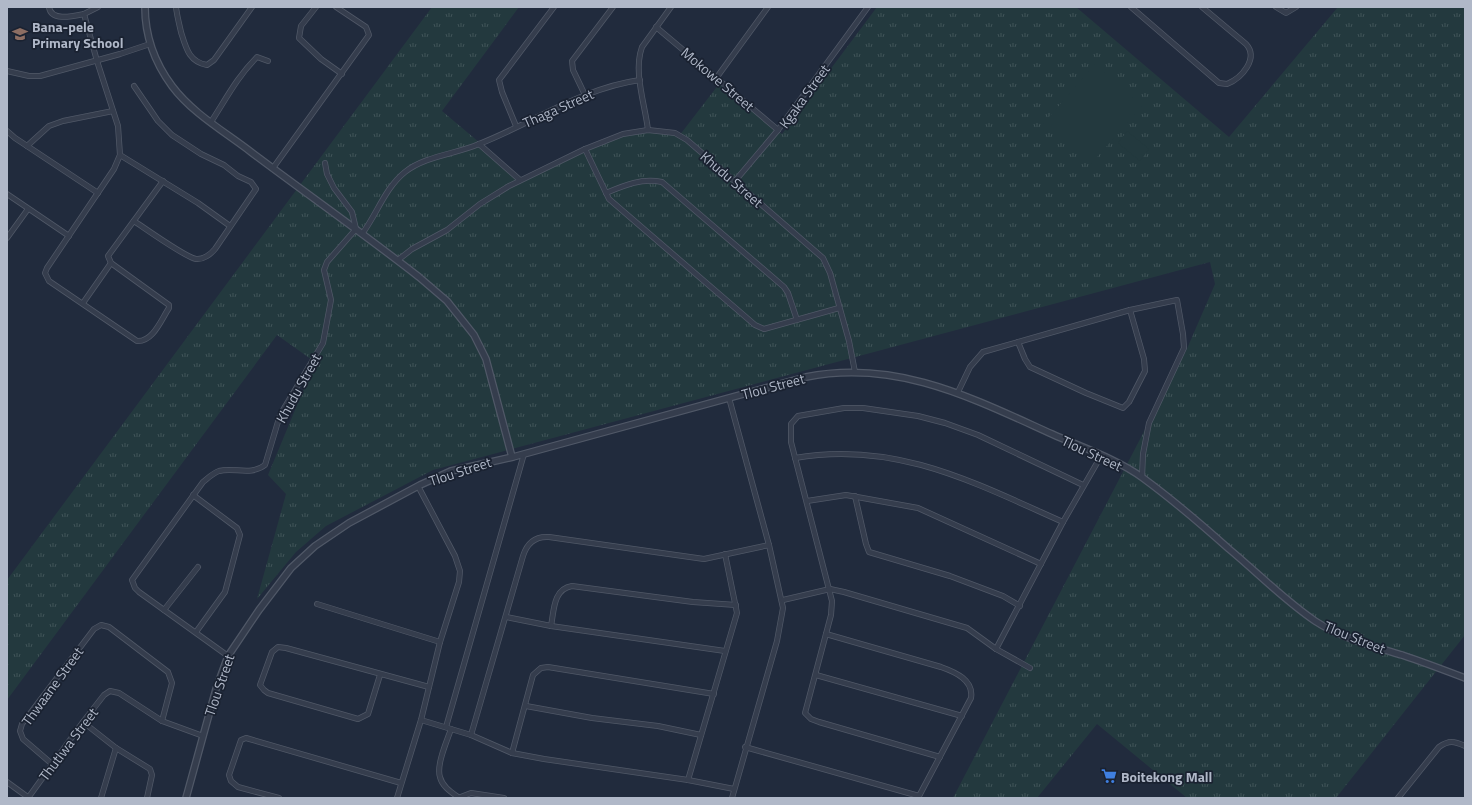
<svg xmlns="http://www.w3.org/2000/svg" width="1472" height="805" viewBox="0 0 1472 805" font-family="'Titillium Web',sans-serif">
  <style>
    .grass { fill: url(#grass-tufts) }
    .pitch { fill: #23393e }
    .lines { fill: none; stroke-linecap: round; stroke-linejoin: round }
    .minor-casing { stroke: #505867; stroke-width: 6 }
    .tertiary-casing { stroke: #505867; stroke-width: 8 }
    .minor { stroke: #353d4d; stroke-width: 4.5 }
    .tertiary { stroke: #353d4d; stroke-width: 5.5 }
    .labels { text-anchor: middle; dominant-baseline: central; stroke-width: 3.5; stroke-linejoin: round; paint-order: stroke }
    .poi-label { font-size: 14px; font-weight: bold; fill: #b0b8c8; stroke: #1a2231; text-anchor: start }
    .street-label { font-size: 14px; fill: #b0b8c8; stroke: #1a2231 }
  </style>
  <defs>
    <pattern id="grass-tufts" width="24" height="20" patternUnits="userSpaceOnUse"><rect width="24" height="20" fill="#23393e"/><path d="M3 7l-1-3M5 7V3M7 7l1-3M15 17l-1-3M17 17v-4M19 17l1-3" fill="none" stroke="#405458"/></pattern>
  </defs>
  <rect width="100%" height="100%" fill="#212b3d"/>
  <polygon class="grass" points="432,7 519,7 442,111 524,180 614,137 647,129 679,136 719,84 782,134 877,7 1076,7 1229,137 1338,7 1465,7 1465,635 1336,798 1187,798 1097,724 1037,798 953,798 1186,351 1215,284 1210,262 433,470 326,526 296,552 257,599 286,494 268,475 315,362 277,335 7,700 7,580"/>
  <g class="pitch">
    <polygon points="1095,64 1142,106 1091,164 1043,124"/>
    <polygon points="1127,131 1149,149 1140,161 1118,143"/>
  </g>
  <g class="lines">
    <defs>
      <g id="minor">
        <path d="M49,7C51,22 74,16 84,14"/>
        <path d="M98,7L84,14L97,61L118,126L120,155L114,169L47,268L45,273L49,281L137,341C153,342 161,320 169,308V305L111,263L108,256L163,181"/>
        <path d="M176,7C177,16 179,23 181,32C186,48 189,62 207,65L214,60L252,7"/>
        <polyline points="316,7 301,26 299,38 321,59 342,74"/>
        <path d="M1131,7L1219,83L1227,84C1242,78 1259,58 1246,44L1202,7"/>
        <polyline points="1276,7 1286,13 1296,7"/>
        <polyline points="656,27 778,130"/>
        <polyline points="7,71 29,76 40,76 120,54 150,44"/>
        <polyline points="717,77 768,7"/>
        <path d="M134,86L158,121L172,135L201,154L224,165L238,176L251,182L256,189L215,249C211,254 203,260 196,259C185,257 146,229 134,221"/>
        <polyline points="585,95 573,70 572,61 613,7"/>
        <path d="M211,122C226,99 237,77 257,57L268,61"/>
        <polyline points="516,126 502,92 499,80 554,7"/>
        <path d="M648,130C645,104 633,72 642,47L671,7"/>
        <polyline points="7,131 15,138 98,193"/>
        <polyline points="479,144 520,180"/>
        <polyline points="27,146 49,126 63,121 113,111"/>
        <polyline points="585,149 609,199 755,325 764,329 839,308"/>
        <polyline points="120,155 198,203 230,226"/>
        <polyline points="273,168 369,35 366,27 336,7"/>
        <polyline points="735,181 778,130 868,7"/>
        <path d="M606,193C625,185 641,178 662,182L784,287L788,293L797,320"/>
        <polyline points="7,194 69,236"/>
        <path d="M362,234C377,214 385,188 405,172C425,156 456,154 479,144C533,123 582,88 640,80"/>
        <polyline points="7,238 28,209"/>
        <polyline points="398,260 412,249 447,230 480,204 509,186 585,149 623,134 648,130 675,133 687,140 823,258 830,273 849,341 855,372"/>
        <polyline points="83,303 111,263"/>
        <polyline points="1018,342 1025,359 1030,367 1086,393 1123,408 1129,402 1145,371 1144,359 1130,310"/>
        <polyline points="958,392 970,367 983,352 1130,310 1177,300 1183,334 1184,348 1149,423 1143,454 1142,477"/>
        <polyline points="729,398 769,545 783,608 777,641 732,798"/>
        <path d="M795,458C895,440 975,483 1063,522"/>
        <polyline points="193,495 237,528 240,535 225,592 196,632"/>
        <polyline points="855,496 866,544 869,552 950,576 1003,596 1020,606"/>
        <polyline points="807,501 846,495 918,508 1041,564"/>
        <polyline points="783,600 830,589 844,592 967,628 996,649 1030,668"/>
        <polyline points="317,604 440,642"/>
        <polyline points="164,610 198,567"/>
        <polyline points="506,617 551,626 725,651"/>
        <path d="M551,626C554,611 553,589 572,586L693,602L736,605"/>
        <path d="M826,634L941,667C955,672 974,680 971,698L918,798"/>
        <polyline points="996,649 1063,522 1101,456"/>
        <path d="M228,656L139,592L135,588L132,580L203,482C208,478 213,473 219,471C234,467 251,476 265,465L280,415L323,343L331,300L324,270L327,262L356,229L352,212L334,188L327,174L325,163"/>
        <polyline points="380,675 368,714 358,719 268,693 264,690 260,685 272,652 278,647 286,648 429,687"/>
        <polyline points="816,675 962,716"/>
        <polyline points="526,706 592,718 658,726 701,735"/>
        <polyline points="421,720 471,735 512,753 544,759 688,780 734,789"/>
        <polyline points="83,722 116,748 150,769 152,775 147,798"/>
        <polyline points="446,727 524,454"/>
        <path d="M451,729C447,741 436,765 440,777C442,786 451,792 458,797"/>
        <path d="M471,735L523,556C527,543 535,536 549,537L704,559L769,545"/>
        <polyline points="745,747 919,796"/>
        <polyline points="512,753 533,675 541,668 548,667 714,694"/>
        <polyline points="940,757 819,722 811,719 805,713 831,615 832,601 791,442 791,424 798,416 844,408 863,408 918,416 945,423 978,435 1083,485"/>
        <polyline points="52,764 23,739 20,731 22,724 94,629 101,625 109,627 168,672 172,683 162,721"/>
        <polyline points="688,780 737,613 725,554"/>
        <polyline points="7,782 29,798"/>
        <polyline points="28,798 83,722 104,695 110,691 119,693 162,721 203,736"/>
        <polyline points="101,798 116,748"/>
        <polyline points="279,798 238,787 231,781 229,775 241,740 246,738 401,783"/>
        <polyline points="397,798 421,720 440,642 459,582 460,571 455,556 418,486"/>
        <polyline points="458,798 471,793 504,798"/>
        <path d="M1398,798L1439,747C1449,740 1454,741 1465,746"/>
      </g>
      <g id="tertiary">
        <path d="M145,7C145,36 155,63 172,86C192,113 225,132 251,152C307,194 364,234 419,277L447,301L474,335L486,359L512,457"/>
        <path d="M186,798L216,689L228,656L259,610L291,568L315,546L349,523L420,485L451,471L513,457L806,377C897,359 972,398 1052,434C1081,447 1117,459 1143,478C1173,500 1201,524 1229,549C1258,573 1284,600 1315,621C1341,638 1372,646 1402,655C1423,662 1444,670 1465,678"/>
      </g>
    </defs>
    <use href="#minor" class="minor-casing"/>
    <use href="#tertiary" class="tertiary-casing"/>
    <use href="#minor" class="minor"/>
    <use href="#tertiary" class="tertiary"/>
  </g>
  <defs>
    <symbol id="school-bare" viewBox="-9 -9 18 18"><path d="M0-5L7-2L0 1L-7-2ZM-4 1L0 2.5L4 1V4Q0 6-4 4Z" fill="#8d6e63" stroke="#1a2231" stroke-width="2.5" paint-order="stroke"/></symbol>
    <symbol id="supermarket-bare" viewBox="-9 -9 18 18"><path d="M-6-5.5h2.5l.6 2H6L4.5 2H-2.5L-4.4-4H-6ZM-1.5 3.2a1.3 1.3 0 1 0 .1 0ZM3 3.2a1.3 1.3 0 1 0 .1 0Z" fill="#3f7fe0" stroke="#1a2231" stroke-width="2.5" paint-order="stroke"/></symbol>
  </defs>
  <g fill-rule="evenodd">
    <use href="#school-bare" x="9" y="23" width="22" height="22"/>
    <use href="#supermarket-bare" x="1098" y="765" width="22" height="22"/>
  </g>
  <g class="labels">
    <g class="poi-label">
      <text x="32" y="26">Bana-pele<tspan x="32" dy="16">Primary School</tspan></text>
      <text x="1121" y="776">Boitekong Mall</text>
    </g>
    <g class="street-label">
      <text transform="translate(718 79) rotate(40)">Mokowe Street</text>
      <text transform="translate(804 96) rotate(-54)">Kgaka Street</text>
      <text transform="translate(558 108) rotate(-24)">Thaga Street</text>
      <text transform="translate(732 179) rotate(41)">Khudu Street</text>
      <text transform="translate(773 386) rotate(-15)">Tlou Street</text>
      <text transform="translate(298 388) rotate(-61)">Khudu Street</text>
      <text transform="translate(1092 453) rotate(25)">Tlou Street</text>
      <text transform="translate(460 471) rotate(-18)">Tlou Street</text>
      <text transform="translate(1355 637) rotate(22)">Tlou Street</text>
      <text transform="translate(219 685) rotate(-71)">Tlou Street</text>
      <text transform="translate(52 686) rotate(-54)">Thwaane Street</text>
      <text transform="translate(68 744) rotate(-53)">Thutlwa Street</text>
    </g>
  </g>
  <rect width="1472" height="805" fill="none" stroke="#b0b8c8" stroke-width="16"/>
</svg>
